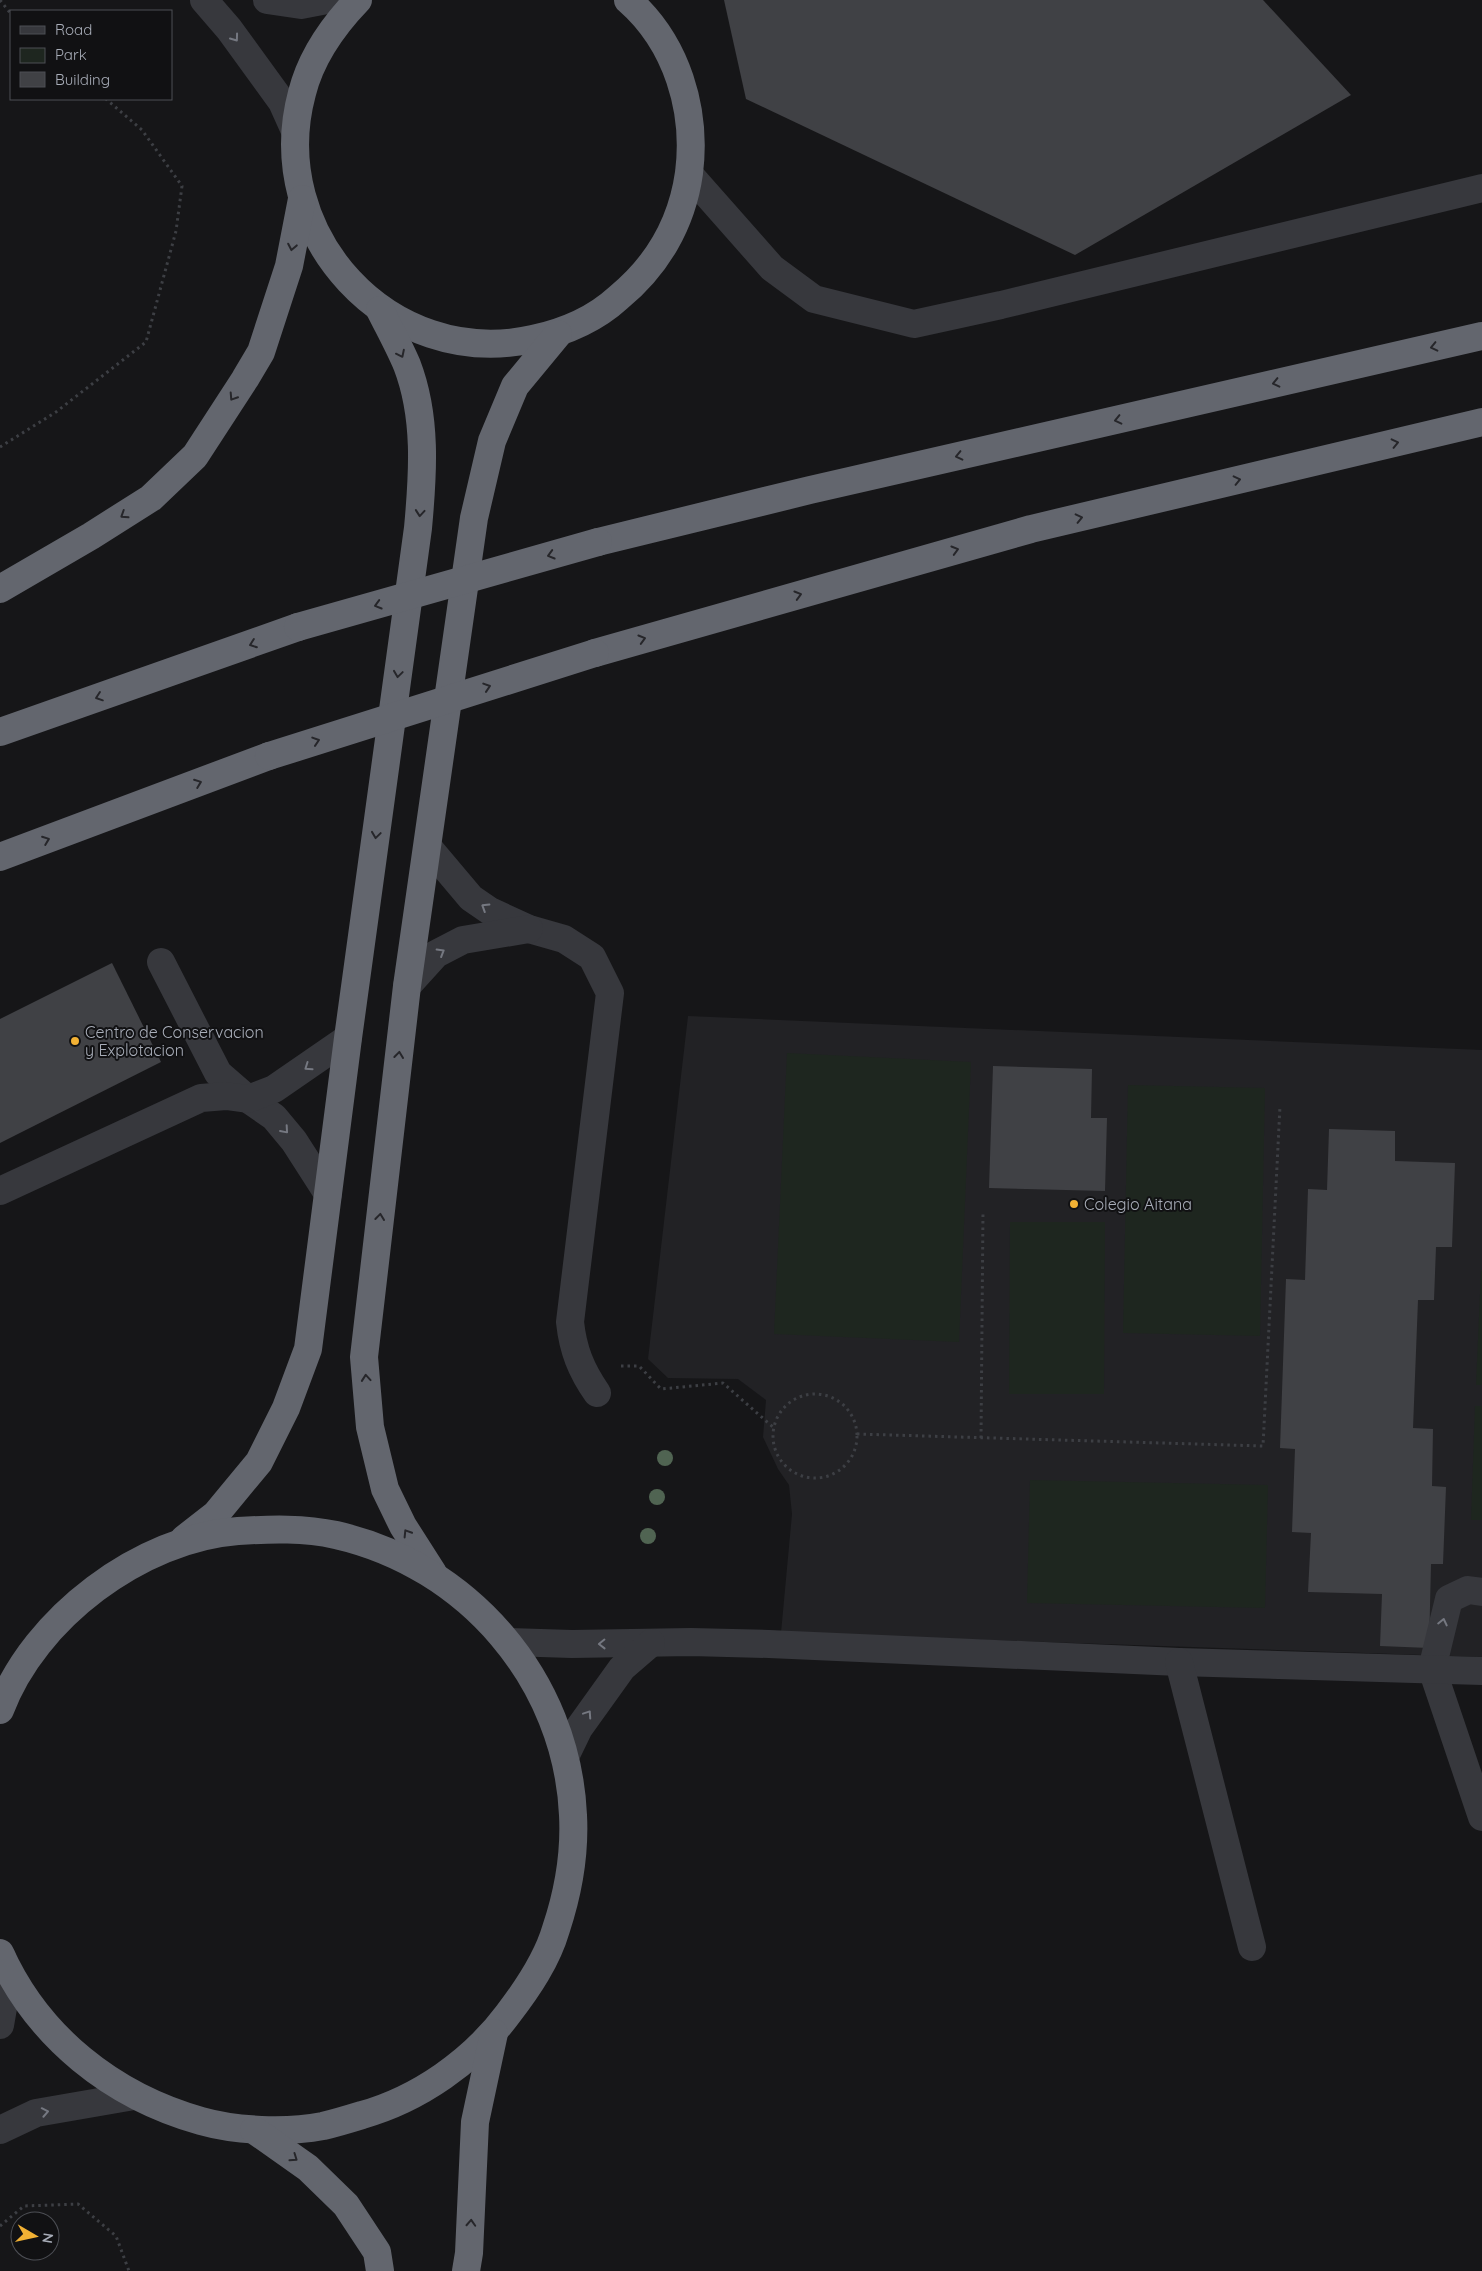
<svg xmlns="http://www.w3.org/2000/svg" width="1482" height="2271" viewBox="0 0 1482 2271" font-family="Quicksand,sans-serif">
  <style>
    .built { fill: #222225 }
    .green { fill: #1e261f }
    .building { fill: #404145 }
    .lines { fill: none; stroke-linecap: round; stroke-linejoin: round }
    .path { stroke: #3d3f44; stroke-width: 3; stroke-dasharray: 2.5 4; stroke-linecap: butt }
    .minor { stroke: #37383d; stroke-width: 28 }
    .highway { stroke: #63666e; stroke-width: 28 }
    .highway-bridge { stroke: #63666e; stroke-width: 28 }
    .tree { fill: #506452 }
    .oneway { stroke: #757881 }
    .oneway2 { stroke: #26262a }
    .poi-dot { fill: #f2b134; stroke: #111113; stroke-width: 2 }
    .labels { text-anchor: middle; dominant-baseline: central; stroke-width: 4; stroke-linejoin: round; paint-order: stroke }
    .poi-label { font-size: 16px; fill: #a8adb8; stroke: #111113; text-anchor: start }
  </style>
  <rect width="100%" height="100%" fill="#161618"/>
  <polygon class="built" points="688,1016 1482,1050 1482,1657 781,1633 792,1514 789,1485 778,1469 763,1437 766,1400 738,1379 668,1378 648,1359"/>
  <g class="green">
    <polygon points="787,1053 971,1062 959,1342 774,1334"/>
    <polygon points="1128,1085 1265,1088 1260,1336 1123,1333"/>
    <polygon points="1010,1222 1105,1222 1104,1394 1009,1394"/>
    <polygon points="1481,1271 1482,1271 1482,1385 1476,1385"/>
    <polygon points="1475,1406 1482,1406 1482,1520 1471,1520"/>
    <polygon points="1030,1480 1268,1485 1265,1608 1027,1603"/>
  </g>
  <g class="building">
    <polygon points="724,0 1263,0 1351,95 1075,255 746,99"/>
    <polygon points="112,963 161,1062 0,1143 0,1019"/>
    <polygon points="993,1066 1092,1069 1091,1118 1107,1118 1105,1191 989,1188"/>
    <polygon points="1329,1129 1395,1131 1395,1161 1455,1163 1452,1247 1436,1247 1434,1300 1418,1300 1413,1428 1433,1429 1432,1486 1446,1487 1443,1564 1431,1564 1429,1648 1380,1646 1382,1594 1308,1592 1311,1533 1292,1532 1295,1449 1280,1448 1286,1279 1305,1280 1308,1189 1327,1190"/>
  </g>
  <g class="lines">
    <g class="path">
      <polyline points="0,0 11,14"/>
      <polyline points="0,447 56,412 146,342 176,231 182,186 142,130 106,99"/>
      <polyline points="621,1366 639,1366 661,1389 723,1383 774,1428"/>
      <circle cx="815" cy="1436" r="42"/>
      <polyline points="857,1434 1263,1446 1280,1106"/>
      <polyline points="981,1438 983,1211"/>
      <polyline points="0,2226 24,2206 78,2204 116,2236 129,2271"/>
    </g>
    <g class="minor">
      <polyline points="204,0 229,29 282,102 295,131"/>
      <polyline points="267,0 301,5 327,0"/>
      <polyline points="689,174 772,268 814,299 914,324 1001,305 1482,188"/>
      <path d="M428,847L471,898L490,911L529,929L564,939L592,957L610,993L570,1322C573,1350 581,1370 597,1393"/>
      <polyline points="161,962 218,1073 248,1099 274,1117 294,1141 328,1194"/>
      <polyline points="407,986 436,954 463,940 529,929"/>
      <polyline points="0,1191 201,1098 226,1096 248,1099 274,1089 348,1038"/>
      <polyline points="1482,1592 1468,1590 1449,1599 1432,1669 1482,1817"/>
      <polyline points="509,1642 572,1644 691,1642 769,1644 1179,1662 1482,1671"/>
      <polyline points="1179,1662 1252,1947"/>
      <polyline points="565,1757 579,1728 622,1668 651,1643"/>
      <polyline points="0,2025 4,2002 2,1957"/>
      <polyline points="0,2130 36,2113 134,2096"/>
    </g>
    <g class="highway">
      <path d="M358,0C333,26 311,57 302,93C264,234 389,371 533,339C565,332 594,320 618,298C657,266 682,223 689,173C697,110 677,43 628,0"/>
      <polyline points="598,542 810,490 1482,336"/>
      <polyline points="0,589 91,536 151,498 195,456 245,379 261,352 289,266 302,199"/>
      <polyline points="595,653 1031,529 1482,422"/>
      <polyline points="0,732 298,627"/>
      <polyline points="0,857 269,756"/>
      <path d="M184,1539L216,1514L259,1462L286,1408L308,1349L348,1038L418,528C423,474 427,417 407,365C399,346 389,328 380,310"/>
      <polyline points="433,1573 403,1526 385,1489 370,1427 364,1357 407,986 474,518 492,441 515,386 558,334"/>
      <path d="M0,1710C34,1618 141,1538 238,1531C271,1529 304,1528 336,1535C468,1565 567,1680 573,1815C575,1853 568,1893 556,1929C547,1960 528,1988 508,2014C473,2061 419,2099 362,2115C349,2119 336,2123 323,2126C286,2133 236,2131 201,2121C112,2096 38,2037 0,1953"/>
      <polyline points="254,2130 308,2168 346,2205 377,2252 380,2271"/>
      <polyline points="466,2271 469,2253 475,2122 494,2033"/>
    </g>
    <g class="highway-bridge">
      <polyline points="298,627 598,542"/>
      <polyline points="269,756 595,653"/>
    </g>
  </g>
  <g class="tree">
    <circle cx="665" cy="1458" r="8"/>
    <circle cx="657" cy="1497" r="8"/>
    <circle cx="648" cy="1536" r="8"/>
  </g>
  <defs><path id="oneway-chevron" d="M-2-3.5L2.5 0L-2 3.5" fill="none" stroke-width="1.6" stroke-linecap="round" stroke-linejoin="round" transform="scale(1.25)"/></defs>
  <g class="oneway">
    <use href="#oneway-chevron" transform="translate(235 38) rotate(54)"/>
    <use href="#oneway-chevron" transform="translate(485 907) rotate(-148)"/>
    <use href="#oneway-chevron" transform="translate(441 952) rotate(-31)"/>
    <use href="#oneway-chevron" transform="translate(308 1067) rotate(145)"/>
    <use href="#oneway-chevron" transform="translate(285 1130) rotate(49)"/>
    <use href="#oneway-chevron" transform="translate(1443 1622) rotate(-77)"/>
    <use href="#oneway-chevron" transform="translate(602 1644) rotate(179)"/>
    <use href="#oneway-chevron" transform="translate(588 1714) rotate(-56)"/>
    <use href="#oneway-chevron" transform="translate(45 2112) rotate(-11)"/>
  </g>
  <g class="oneway2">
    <use href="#oneway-chevron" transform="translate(292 247) rotate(101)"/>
    <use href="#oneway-chevron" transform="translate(1434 347) rotate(167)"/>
    <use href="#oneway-chevron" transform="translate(401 354) rotate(64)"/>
    <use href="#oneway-chevron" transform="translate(1276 383) rotate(167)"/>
    <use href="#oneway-chevron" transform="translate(233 397) rotate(123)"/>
    <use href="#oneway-chevron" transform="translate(1118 420) rotate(167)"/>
    <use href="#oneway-chevron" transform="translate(1395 443) rotate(-13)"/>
    <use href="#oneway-chevron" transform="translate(959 456) rotate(167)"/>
    <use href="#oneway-chevron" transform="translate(1237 480) rotate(-13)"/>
    <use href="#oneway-chevron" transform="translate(420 513) rotate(95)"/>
    <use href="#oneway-chevron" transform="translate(124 515) rotate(147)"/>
    <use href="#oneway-chevron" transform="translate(1079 518) rotate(-13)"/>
    <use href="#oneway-chevron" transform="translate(955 550) rotate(-16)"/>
    <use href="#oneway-chevron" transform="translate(551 555) rotate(164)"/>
    <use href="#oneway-chevron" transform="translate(798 595) rotate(-16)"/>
    <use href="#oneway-chevron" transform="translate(378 605) rotate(164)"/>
    <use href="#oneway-chevron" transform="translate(642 639) rotate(-16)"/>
    <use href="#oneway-chevron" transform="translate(253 644) rotate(160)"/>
    <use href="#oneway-chevron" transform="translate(398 674) rotate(98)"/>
    <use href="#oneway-chevron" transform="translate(487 687) rotate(-18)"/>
    <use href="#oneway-chevron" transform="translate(99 697) rotate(161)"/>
    <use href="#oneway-chevron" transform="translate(316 741) rotate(-18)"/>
    <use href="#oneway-chevron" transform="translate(198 783) rotate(-21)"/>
    <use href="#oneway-chevron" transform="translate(376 835) rotate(98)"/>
    <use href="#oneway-chevron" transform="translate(46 840) rotate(-21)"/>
    <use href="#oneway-chevron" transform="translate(399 1055) rotate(-83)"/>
    <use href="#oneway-chevron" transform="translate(380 1217) rotate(-83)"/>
    <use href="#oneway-chevron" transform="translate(366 1378) rotate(-95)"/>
    <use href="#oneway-chevron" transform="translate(407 1533) rotate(-122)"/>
    <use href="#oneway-chevron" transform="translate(294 2158) rotate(35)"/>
    <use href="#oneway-chevron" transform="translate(471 2223) rotate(-87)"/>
  </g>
  <g class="poi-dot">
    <circle cx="75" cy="1041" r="5"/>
    <circle cx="1074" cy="1204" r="5"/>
  </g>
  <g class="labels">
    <g class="poi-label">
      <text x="85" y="1032">Centro de Conservacion<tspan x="85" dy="18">y Explotacion</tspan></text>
      <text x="1084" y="1204">Colegio Aitana</text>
    </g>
  </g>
  <rect x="10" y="10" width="162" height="90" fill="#111113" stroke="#4d4f55"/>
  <rect x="20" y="26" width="25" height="8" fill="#37383d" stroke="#4d4f55"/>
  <text x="55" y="35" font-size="15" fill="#a8adb8">Road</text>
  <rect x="20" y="48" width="25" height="15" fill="#1e261f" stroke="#4d4f55"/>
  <text x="55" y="60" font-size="15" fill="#a8adb8">Park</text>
  <rect x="20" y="72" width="25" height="15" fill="#404145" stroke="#4d4f55"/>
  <text x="55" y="85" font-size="15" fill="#a8adb8">Building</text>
  <g transform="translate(35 2236) rotate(99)"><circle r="24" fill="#111113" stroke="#4d4f55"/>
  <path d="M0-4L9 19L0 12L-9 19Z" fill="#f2b134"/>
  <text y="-8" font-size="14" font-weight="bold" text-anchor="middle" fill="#a8adb8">N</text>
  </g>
</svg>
